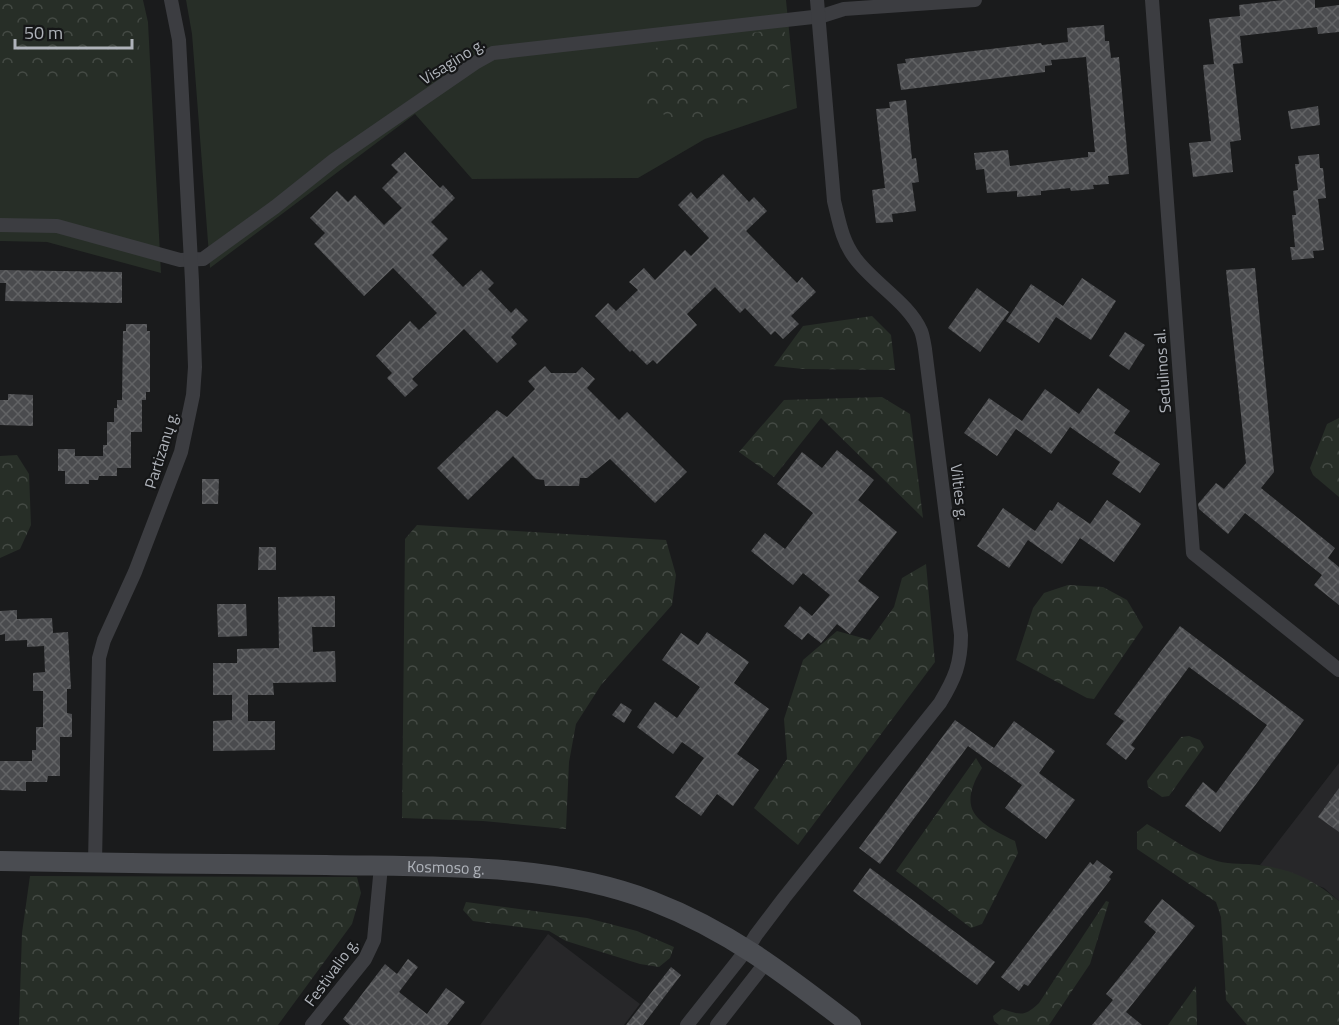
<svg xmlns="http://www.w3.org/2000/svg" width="1339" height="1025" viewBox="0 0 1339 1025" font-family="'Titillium Web',sans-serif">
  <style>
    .built { fill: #272729 }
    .green { fill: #272e27 }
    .forest { fill: url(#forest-crowns) }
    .building { fill: url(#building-cross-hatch) }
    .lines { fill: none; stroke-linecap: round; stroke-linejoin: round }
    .street { stroke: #3c3d41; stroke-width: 14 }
    .secondary { stroke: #4a4c51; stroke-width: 20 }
    .labels { text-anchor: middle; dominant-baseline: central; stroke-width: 4.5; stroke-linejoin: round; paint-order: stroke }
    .street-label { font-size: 16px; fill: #afb3ba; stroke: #151617 }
  </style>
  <defs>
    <pattern id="forest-crowns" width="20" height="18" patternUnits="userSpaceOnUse" patternTransform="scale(1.5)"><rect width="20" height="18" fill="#272e27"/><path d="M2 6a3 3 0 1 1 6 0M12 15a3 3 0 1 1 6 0" fill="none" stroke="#444a44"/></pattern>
    <pattern id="building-cross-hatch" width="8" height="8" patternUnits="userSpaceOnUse" patternTransform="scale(1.5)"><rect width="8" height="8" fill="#4a4b4e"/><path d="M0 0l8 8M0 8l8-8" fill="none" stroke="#626365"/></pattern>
  </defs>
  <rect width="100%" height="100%" fill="#1a1b1c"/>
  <g class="built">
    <polygon points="1339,763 1339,901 1324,888 1260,865"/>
    <polygon points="548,934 640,1004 624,1025 480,1025"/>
  </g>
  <g class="green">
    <polygon points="0,0 143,0 148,22 161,273 47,242 0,241"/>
    <polygon points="186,0 786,0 797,108 705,139 638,178 472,179 415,114 210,268 192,34"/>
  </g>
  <g class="forest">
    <polygon points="0,0 139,0 142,18 136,85 81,77 0,76"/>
    <polygon points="784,28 794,84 690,125 645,107 649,49"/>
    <polygon points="872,316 891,335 895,370 803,369 774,366 803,326"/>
    <polygon points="882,397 910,414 923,518 821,418 774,477 739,452 784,400"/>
    <polygon points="1339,418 1339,497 1313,475 1310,468 1327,424"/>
    <polygon points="17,455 29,474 31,525 20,549 0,558 0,456"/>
    <polygon points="417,525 666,540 676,575 672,605 601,685 576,724 569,762 566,829 483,821 402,818 405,539"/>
    <polygon points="926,564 935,662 798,845 754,808 787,759 784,719 803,660 837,631 870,640 894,607 902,578"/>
    <polygon points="1068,585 1103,587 1127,600 1143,627 1094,699 1087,698 1016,660 1033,608 1044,593"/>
    <polygon points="1189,736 1200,740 1204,747 1169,796 1162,797 1148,787 1147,781 1181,737"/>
    <path d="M976,758L982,768C956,811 977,822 1015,841L1018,853L982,924L971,928L896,871Z"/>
    <path d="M1147,824C1170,837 1192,854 1217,861C1231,865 1246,863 1259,865C1292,869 1314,880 1339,901V1025H1247L1226,1000L1221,917L1216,902L1137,849V832Z"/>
    <polygon points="30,876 357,877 361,893 352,924 278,1025 19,1025 22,933"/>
    <path d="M1106,901L1109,902L1090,964L1049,1025H999L994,1021L993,1016L1002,1009C1021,1015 1024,1017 1039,1003Z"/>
    <polygon points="466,902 587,918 637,931 674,947 670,958 659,967 640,964 566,941 549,931 473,921 463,910"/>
    <polygon points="1196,986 1197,1025 1168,1025"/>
  </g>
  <g class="building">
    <polygon points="1284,0 1315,0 1315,8 1339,5 1339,32 1318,34 1317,27 1240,36 1243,63 1233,64 1241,140 1230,142 1233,172 1193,177 1189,143 1211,141 1203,65 1214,64 1209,19 1240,16 1239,5"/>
    <polygon points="1104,25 1105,41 1109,41 1111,58 1119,57 1129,174 1108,176 1109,184 1093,185 1094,189 1071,191 1070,188 1041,191 1041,195 1017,197 1017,191 987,193 984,169 976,170 974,153 1008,150 1010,166 1088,157 1088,152 1095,152 1086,57 1051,60 1052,65 1045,66 1045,72 901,90 897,64 906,63 905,59 1041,43 1042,45 1068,42 1067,28"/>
    <polygon points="906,100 912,159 916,158 919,182 912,183 916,211 892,214 893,222 876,223 872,190 885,188 876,109 890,108 889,102"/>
    <polygon points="1318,106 1320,125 1291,129 1288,111"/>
    <polygon points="405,152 440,188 443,185 455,198 431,222 448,239 432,255 463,287 481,270 494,283 488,289 511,313 516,308 528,320 511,337 517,344 497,363 464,329 412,379 418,385 405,397 387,378 392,373 376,356 410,321 419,330 437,313 393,268 364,296 314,244 325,233 310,218 337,191 348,202 355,195 384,225 402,208 382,188 398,172 391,165"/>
    <polygon points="1319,154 1320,168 1323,168 1326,198 1318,199 1324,250 1313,251 1314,258 1292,260 1290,247 1295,247 1292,215 1296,215 1293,191 1298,190 1295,164 1299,164 1298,156"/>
    <polygon points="723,174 749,202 754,197 767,211 746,231 797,283 802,277 816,292 791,316 799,324 783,339 775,331 771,335 745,308 740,313 715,287 687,314 697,325 657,364 653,360 647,365 632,350 630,352 595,316 608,303 616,311 638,290 629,282 644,268 655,280 685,250 691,256 709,238 678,205 691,192 697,199"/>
    <polygon points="1255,268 1274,472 1261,488 1335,548 1328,558 1339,567 1339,605 1314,585 1322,575 1245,513 1228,534 1199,509 1198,504 1216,483 1224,489 1246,463 1226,270"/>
    <polygon points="0,270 122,272 122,303 5,301 6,283 0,283"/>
    <polygon points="1082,278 1116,301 1091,340 1056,317 1039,343 1006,321 1031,284 1063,306"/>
    <polygon points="977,288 1009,312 980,352 948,328"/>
    <polygon points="126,324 147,324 147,331 150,331 150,392 146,392 146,400 142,400 142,432 131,432 131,468 117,468 117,476 99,476 98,480 89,480 89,484 65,484 65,471 58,471 58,449 75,449 75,456 103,456 103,445 107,445 107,422 114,422 114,408 117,408 117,400 122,400 123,331 126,331"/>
    <polygon points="1125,332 1145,345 1129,370 1109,356"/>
    <polygon points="545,366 551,373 576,373 582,367 595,379 587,388 619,420 627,412 687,472 655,503 610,459 587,478 580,478 579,486 545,486 544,480 536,479 513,456 468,500 437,468 497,410 507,417 535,389 528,381"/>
    <polygon points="1098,388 1130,411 1114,433 1160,464 1140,493 1112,474 1120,462 1070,427 1051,454 1016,429 997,456 964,433 989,398 1022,421 1045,389 1079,414"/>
    <polygon points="8,394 33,395 33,426 0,425 0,400 8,400"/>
    <polygon points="837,450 874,480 858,500 897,532 858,581 879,597 850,634 837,624 821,643 808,633 802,640 784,626 800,606 812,616 830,595 803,573 793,585 751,551 765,533 785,549 813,513 777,484 802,452 822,468"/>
    <polygon points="202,479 219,479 218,504 202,504"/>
    <polygon points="1107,500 1141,524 1114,562 1080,538 1062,564 1028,540 1009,568 977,546 1003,508 1035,531 1050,510 1052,511 1058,502 1090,524"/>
    <polygon points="259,547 276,547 276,570 258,570"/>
    <polygon points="335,596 335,627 312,627 313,652 335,651 336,682 273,683 274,695 248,695 248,721 275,721 275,750 213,751 213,721 232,720 232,695 213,695 213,663 237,663 237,649 279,648 278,597"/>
    <polygon points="217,604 246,604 247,636 218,637"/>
    <polygon points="17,610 17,619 52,618 53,633 68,632 71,689 67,689 67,713 72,714 72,737 60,737 60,776 48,776 47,782 26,782 26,791 0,790 0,761 32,761 32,750 36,750 36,727 43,727 43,691 33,691 33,673 45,672 44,646 27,647 27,640 5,641 5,634 0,635 0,611"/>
    <polygon points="1180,626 1304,720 1220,832 1185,806 1203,782 1216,793 1267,725 1189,667 1131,745 1135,748 1126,760 1106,744 1124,721 1114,714"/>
    <polygon points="707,632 749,662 734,683 769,709 737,754 759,770 733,806 717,794 701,816 675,797 704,758 682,742 673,754 637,727 655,702 677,718 700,687 662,660 681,633 698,645"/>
    <polygon points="621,703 632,710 624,723 612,715"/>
    <polygon points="955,720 994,748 1014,721 1055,751 1039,773 1075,800 1046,839 1005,808 1022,785 968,746 880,864 859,848"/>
    <polygon points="1339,788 1339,832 1318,817"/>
    <polygon points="1097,860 1113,872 1109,877 1111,879 1028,986 1024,984 1019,991 1001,977 1090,862 1093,865"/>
    <polygon points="870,868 995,962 977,985 853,891"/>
    <polygon points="1162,899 1195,926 1126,1012 1142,1025 1092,1025 1113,1000 1106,994 1156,932 1144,922"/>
    <polygon points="408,959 418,967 399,992 427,1014 446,988 465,1002 447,1025 350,1025 343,1019 385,964 397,974"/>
    <polygon points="671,967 681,975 643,1025 626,1025"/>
  </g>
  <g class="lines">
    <g class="street">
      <polyline points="1152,0 1193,553 1339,670"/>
      <polyline points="0,225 57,226 180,260 203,259 275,207 334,160 475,63 493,53 822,16 844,9 975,0"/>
      <polyline points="95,863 99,658 104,640 135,572 181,452 193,395 195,367 192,281 179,40 171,0"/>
      <polyline points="312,1025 365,959 374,940 381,866"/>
      <path d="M687,1025L748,948L756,935L784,898L940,703C955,678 961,664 961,635L925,349C924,343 923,336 921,331C909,303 873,283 855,258C842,241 839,221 834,201L817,0"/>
      <polyline points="717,1025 767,961"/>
    </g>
    <path class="secondary" id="s1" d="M0,861C109,863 217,864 326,865C432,867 552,862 652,901C730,931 786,975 851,1025"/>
  </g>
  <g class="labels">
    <g class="street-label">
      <text transform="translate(452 61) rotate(-32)">Visagino g.</text>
      <text transform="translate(1162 371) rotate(-94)">Sedulinos al.</text>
      <text transform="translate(161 450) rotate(-73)">Partizanų g.</text>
      <text transform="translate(960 492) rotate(83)">Vilties g.</text>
      <text stroke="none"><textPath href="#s1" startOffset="446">Kosmoso g.</textPath></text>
      <text transform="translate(331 972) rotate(-54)">Festivalio g.</text>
    </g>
  </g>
  <path d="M15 39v9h117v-9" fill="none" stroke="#afb3ba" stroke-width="3"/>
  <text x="24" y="39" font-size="18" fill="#afb3ba" stroke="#151617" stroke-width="4.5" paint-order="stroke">50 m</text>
</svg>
